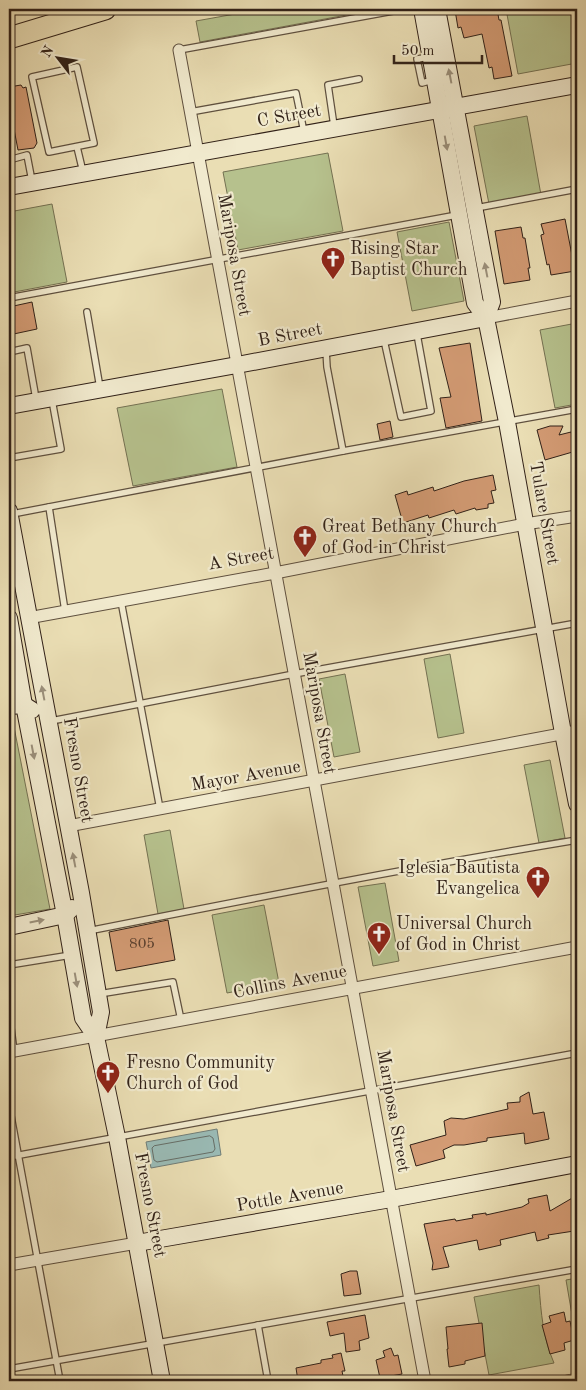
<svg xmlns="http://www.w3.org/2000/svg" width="586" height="1390" viewBox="0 0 586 1390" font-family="'Old Standard TT',serif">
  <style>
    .green { fill: #b6c18d; stroke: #747152 }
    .water { fill: #9abbb6; stroke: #707d77 }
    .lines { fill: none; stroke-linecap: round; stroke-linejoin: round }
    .shore { stroke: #666e67; stroke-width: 1 }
    .building { fill: #d39b74; stroke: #312118 }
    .lane-casing { stroke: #5f503f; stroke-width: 8 }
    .street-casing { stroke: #5f503f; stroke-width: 13 }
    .secondary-casing { stroke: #312118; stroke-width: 18 }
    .highway-casing { stroke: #312118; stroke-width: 23 }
    .lane { stroke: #f1eace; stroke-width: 5.5 }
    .street { stroke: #f1eace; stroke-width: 11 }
    .secondary { stroke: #f1eace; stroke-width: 16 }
    .highway { stroke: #eadeb4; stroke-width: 21 }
    .oneway { fill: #9b907c }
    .labels { text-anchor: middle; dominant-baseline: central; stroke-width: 4.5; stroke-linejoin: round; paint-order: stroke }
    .number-label { font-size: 15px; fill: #5a402f }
    .street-label { font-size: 18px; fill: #312118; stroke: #f1eace }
    .poi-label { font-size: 18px; fill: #312118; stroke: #f1eace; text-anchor: start }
  </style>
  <rect width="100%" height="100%" fill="#eadeb4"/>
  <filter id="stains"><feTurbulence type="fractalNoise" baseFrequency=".004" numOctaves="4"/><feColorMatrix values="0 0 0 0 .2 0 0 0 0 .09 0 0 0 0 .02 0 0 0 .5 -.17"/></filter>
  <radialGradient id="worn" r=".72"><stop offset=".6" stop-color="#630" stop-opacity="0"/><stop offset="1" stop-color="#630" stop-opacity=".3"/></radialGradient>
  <g class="green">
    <polygon points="263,9 379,9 200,42 196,21"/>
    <polygon points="506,9 577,9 577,63 518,74"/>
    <polygon points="527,116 541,195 489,204 474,126"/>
    <polygon points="328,153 343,231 238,250 223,172"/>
    <polygon points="52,204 67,282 9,293 9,212"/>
    <polygon points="449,222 464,301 412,311 397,232"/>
    <polygon points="577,323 577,404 555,408 540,330"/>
    <polygon points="222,389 237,467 133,486 117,408"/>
    <polygon points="450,654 464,733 438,738 424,659"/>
    <polygon points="345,674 360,752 334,757 319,679"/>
    <polygon points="13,722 50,909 9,916 9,729"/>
    <polygon points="550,760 565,838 539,843 524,765"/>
    <polygon points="170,830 184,909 158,914 144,835"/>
    <polygon points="385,883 399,961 373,966 358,887"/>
    <polygon points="264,905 279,983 227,993 212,915"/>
    <polygon points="577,1278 577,1344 566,1280"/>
    <path d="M539,1285C541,1313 543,1338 554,1363L489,1375L474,1297Z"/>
  </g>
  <polygon class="water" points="217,1129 221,1155 151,1168 146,1142"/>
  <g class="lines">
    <polygon class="shore" points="210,1136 213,1138 215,1149 213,1152 157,1162 154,1160 152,1148 154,1146"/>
  </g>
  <g class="building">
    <polygon points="460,9 497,9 499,20 501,20 512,76 494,79 492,67 489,68 482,34 464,38 461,27 458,28 455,10"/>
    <polygon points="21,85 23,88 26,87 37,143 34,148 18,150 9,103 9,87"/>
    <polygon points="565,219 575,271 551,275 549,264 547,265 541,236 541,235 544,234 541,224"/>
    <polygon points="521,227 523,238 525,238 530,268 528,268 530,280 504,284 495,231"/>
    <polygon points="32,302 37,329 9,335 9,307"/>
    <polygon points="470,343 482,421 446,428 440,398 451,397 439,348"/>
    <polygon points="390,421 393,437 380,440 377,424"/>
    <polygon points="550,426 563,426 559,435 571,432 576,451 545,460 537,430"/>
    <polygon points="493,475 496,490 491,491 494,503 488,504 488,508 476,510 475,508 456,514 454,510 429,518 428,515 403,523 395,495 407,491 408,495 433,487 434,491 464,481"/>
    <polygon points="168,920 175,960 116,971 109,932"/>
    <polygon points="529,1092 533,1114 544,1112 549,1139 525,1144 524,1133 487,1138 487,1141 464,1145 454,1145 443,1150 445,1158 416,1166 410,1145 446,1135 444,1121 451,1118 464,1119 508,1109 507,1103 520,1102 520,1097"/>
    <polygon points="547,1195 550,1211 574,1197 577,1219 577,1228 575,1227 574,1231 548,1235 549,1238 537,1241 535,1232 500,1240 501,1245 479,1250 477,1240 443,1247 449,1267 432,1270 433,1263 424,1224 455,1219 456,1221 473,1218 472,1215 486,1213 486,1215 522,1207 529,1203 528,1199"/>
    <polygon points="350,1271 357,1271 361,1294 344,1296 341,1274"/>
    <polygon points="564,1312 566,1322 570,1321 574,1340 564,1343 565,1350 550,1354 542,1325 551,1322 549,1316"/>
    <polygon points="365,1315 369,1338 359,1341 360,1350 346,1352 344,1333 330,1336 327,1322"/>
    <polygon points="482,1323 485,1356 465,1361 465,1364 449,1367 447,1349 448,1349 446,1327"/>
    <polygon points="391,1348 394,1356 398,1355 402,1374 380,1378 376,1360 385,1357 383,1351"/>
    <polygon points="341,1353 345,1371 342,1371 344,1381 298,1381 296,1368 321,1363 321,1360 333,1358 332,1355"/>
  </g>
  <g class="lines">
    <defs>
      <g id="lane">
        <polyline points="179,50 404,9"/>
        <polyline points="430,57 417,59 422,83 433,80"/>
        <polygon points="77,67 94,143 49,152 32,77"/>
        <polyline points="190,112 296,93 304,132"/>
        <polyline points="334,126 328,85 359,79"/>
        <polyline points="77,147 83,172"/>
        <polyline points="9,160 27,155 32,181"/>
        <polyline points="476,208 577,189"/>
        <polyline points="9,298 457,215"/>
        <polyline points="87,312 100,388"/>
        <polyline points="384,340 401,417 431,411 417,334"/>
        <polyline points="326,350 327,367 343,451"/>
        <polyline points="9,352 27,348 36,399"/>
        <polyline points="9,458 61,449 52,400"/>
        <polyline points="49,507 65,611"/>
        <polyline points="12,514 343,451 577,409"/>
        <polyline points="121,601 160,809"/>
        <polyline points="51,721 294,674 577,623"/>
        <path d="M88,931C250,899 413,867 577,840"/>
        <polyline points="9,965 71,955"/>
        <polyline points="99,994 173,982 181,1020"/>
        <polyline points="9,1013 14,1051"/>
        <polyline points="9,1105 60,1381"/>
        <polyline points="9,1157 577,1053"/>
        <polyline points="258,1325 268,1381"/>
        <polyline points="9,1369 577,1269"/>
      </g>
      <g id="street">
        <polyline points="179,50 425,1381"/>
        <polyline points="486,318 577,301"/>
        <polyline points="28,618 275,573 525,524 577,516"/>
        <polyline points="68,826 577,731"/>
        <polyline points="9,1052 577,947"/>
        <polyline points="9,1265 137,1243"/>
        <polyline points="567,1381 577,1379"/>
      </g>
      <g id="secondary">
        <polyline points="422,9 475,303 486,318 507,422 563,733 577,804"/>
        <polyline points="437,9 492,302 486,318"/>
        <polyline points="9,187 577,85"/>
        <polyline points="9,406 237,365 486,318"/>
        <polyline points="9,511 81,893 101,1012 96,1037"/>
        <polyline points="9,618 24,705 65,915 83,1018 96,1037 117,1137 162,1381"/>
        <polyline points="9,706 24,705 32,710"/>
        <polyline points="9,927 65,915 72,908"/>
        <polyline points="137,1243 391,1199 577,1164"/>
      </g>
      <polyline id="highway" points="9,38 105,9"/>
    </defs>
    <use href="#lane" class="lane-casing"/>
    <use href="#street" class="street-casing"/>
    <use href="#secondary" class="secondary-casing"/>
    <use href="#highway" class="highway-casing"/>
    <use href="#lane" class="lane"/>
    <use href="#street" class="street"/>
    <use href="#secondary" class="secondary"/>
    <use href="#highway" class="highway"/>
  </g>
  <defs><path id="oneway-solid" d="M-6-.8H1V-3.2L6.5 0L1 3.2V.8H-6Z" transform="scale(1.25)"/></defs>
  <g class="oneway">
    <use href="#oneway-solid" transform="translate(450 76) rotate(-101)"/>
    <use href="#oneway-solid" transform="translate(446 143) rotate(80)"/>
    <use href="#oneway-solid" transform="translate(486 270) rotate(-101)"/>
    <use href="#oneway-solid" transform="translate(43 693) rotate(-101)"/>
    <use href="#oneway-solid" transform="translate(33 752) rotate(79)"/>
    <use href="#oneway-solid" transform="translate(74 860) rotate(-101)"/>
    <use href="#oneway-solid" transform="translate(37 921) rotate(-11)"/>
    <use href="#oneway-solid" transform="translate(76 980) rotate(80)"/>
  </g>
  <defs>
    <symbol id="church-pin" viewBox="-11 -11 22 30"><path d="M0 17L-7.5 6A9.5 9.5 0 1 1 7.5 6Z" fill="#8f2418" stroke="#f1eace"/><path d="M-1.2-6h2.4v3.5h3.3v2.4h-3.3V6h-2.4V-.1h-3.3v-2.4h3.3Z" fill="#fff"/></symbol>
  </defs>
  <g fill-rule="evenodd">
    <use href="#church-pin" x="319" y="245" width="28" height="38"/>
    <use href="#church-pin" x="291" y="523" width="28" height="38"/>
    <use href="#church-pin" x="524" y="864" width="28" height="38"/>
    <use href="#church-pin" x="365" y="920" width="28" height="38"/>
    <use href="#church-pin" x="94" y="1059" width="28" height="38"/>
  </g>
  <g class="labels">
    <g class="number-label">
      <text x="142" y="944">805</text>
    </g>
    <g class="street-label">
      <text transform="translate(289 116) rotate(-10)">C Street</text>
      <text transform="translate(234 255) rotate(80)">Mariposa Street</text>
      <text transform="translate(290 335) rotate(-11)">B Street</text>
      <text transform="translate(544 513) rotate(80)">Tulare Street</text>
      <text transform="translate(241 559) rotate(-10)">A Street</text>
      <text transform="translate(319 713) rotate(80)">Mariposa Street</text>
      <text transform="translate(78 770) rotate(80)">Fresno Street</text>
      <text transform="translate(246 776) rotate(-10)">Mayor Avenue</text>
      <text transform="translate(290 982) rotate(-11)">Collins Avenue</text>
      <text transform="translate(393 1111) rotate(80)">Mariposa Street</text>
      <text transform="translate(290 1197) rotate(-10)">Pottle Avenue</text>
      <text transform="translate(150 1205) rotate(79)">Fresno Street</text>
    </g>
    <g class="poi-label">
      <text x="350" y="249">Rising Star<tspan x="350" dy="21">Baptist Church</tspan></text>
      <text x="322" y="527">Great Bethany Church<tspan x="322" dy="21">of God in Christ</tspan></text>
      <text x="520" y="868" text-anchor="end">Iglesia Bautista<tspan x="520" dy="21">Evangelica</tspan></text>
      <text x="396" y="924">Universal Church<tspan x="396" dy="21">of God in Christ</tspan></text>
      <text x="126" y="1063">Fresno Community<tspan x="126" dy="21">Church of God</tspan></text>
    </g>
  </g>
  <rect width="586" height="1390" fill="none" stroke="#eadeb4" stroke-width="30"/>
  <rect x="10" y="10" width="566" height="1370" fill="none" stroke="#312118" stroke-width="2.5"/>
  <rect x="15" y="15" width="556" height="1360" fill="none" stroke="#312118"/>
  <g transform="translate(58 58) rotate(301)" stroke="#f1eace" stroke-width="4" paint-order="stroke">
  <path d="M0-4L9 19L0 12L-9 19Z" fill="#312118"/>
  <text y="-8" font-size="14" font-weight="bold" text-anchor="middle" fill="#312118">N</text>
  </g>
  <path d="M394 55v8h88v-8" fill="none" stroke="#312118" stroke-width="2.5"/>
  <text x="401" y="55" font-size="15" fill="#312118" stroke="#f1eace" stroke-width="4" paint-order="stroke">50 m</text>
  <rect width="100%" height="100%" filter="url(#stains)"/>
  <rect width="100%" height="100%" fill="url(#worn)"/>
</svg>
